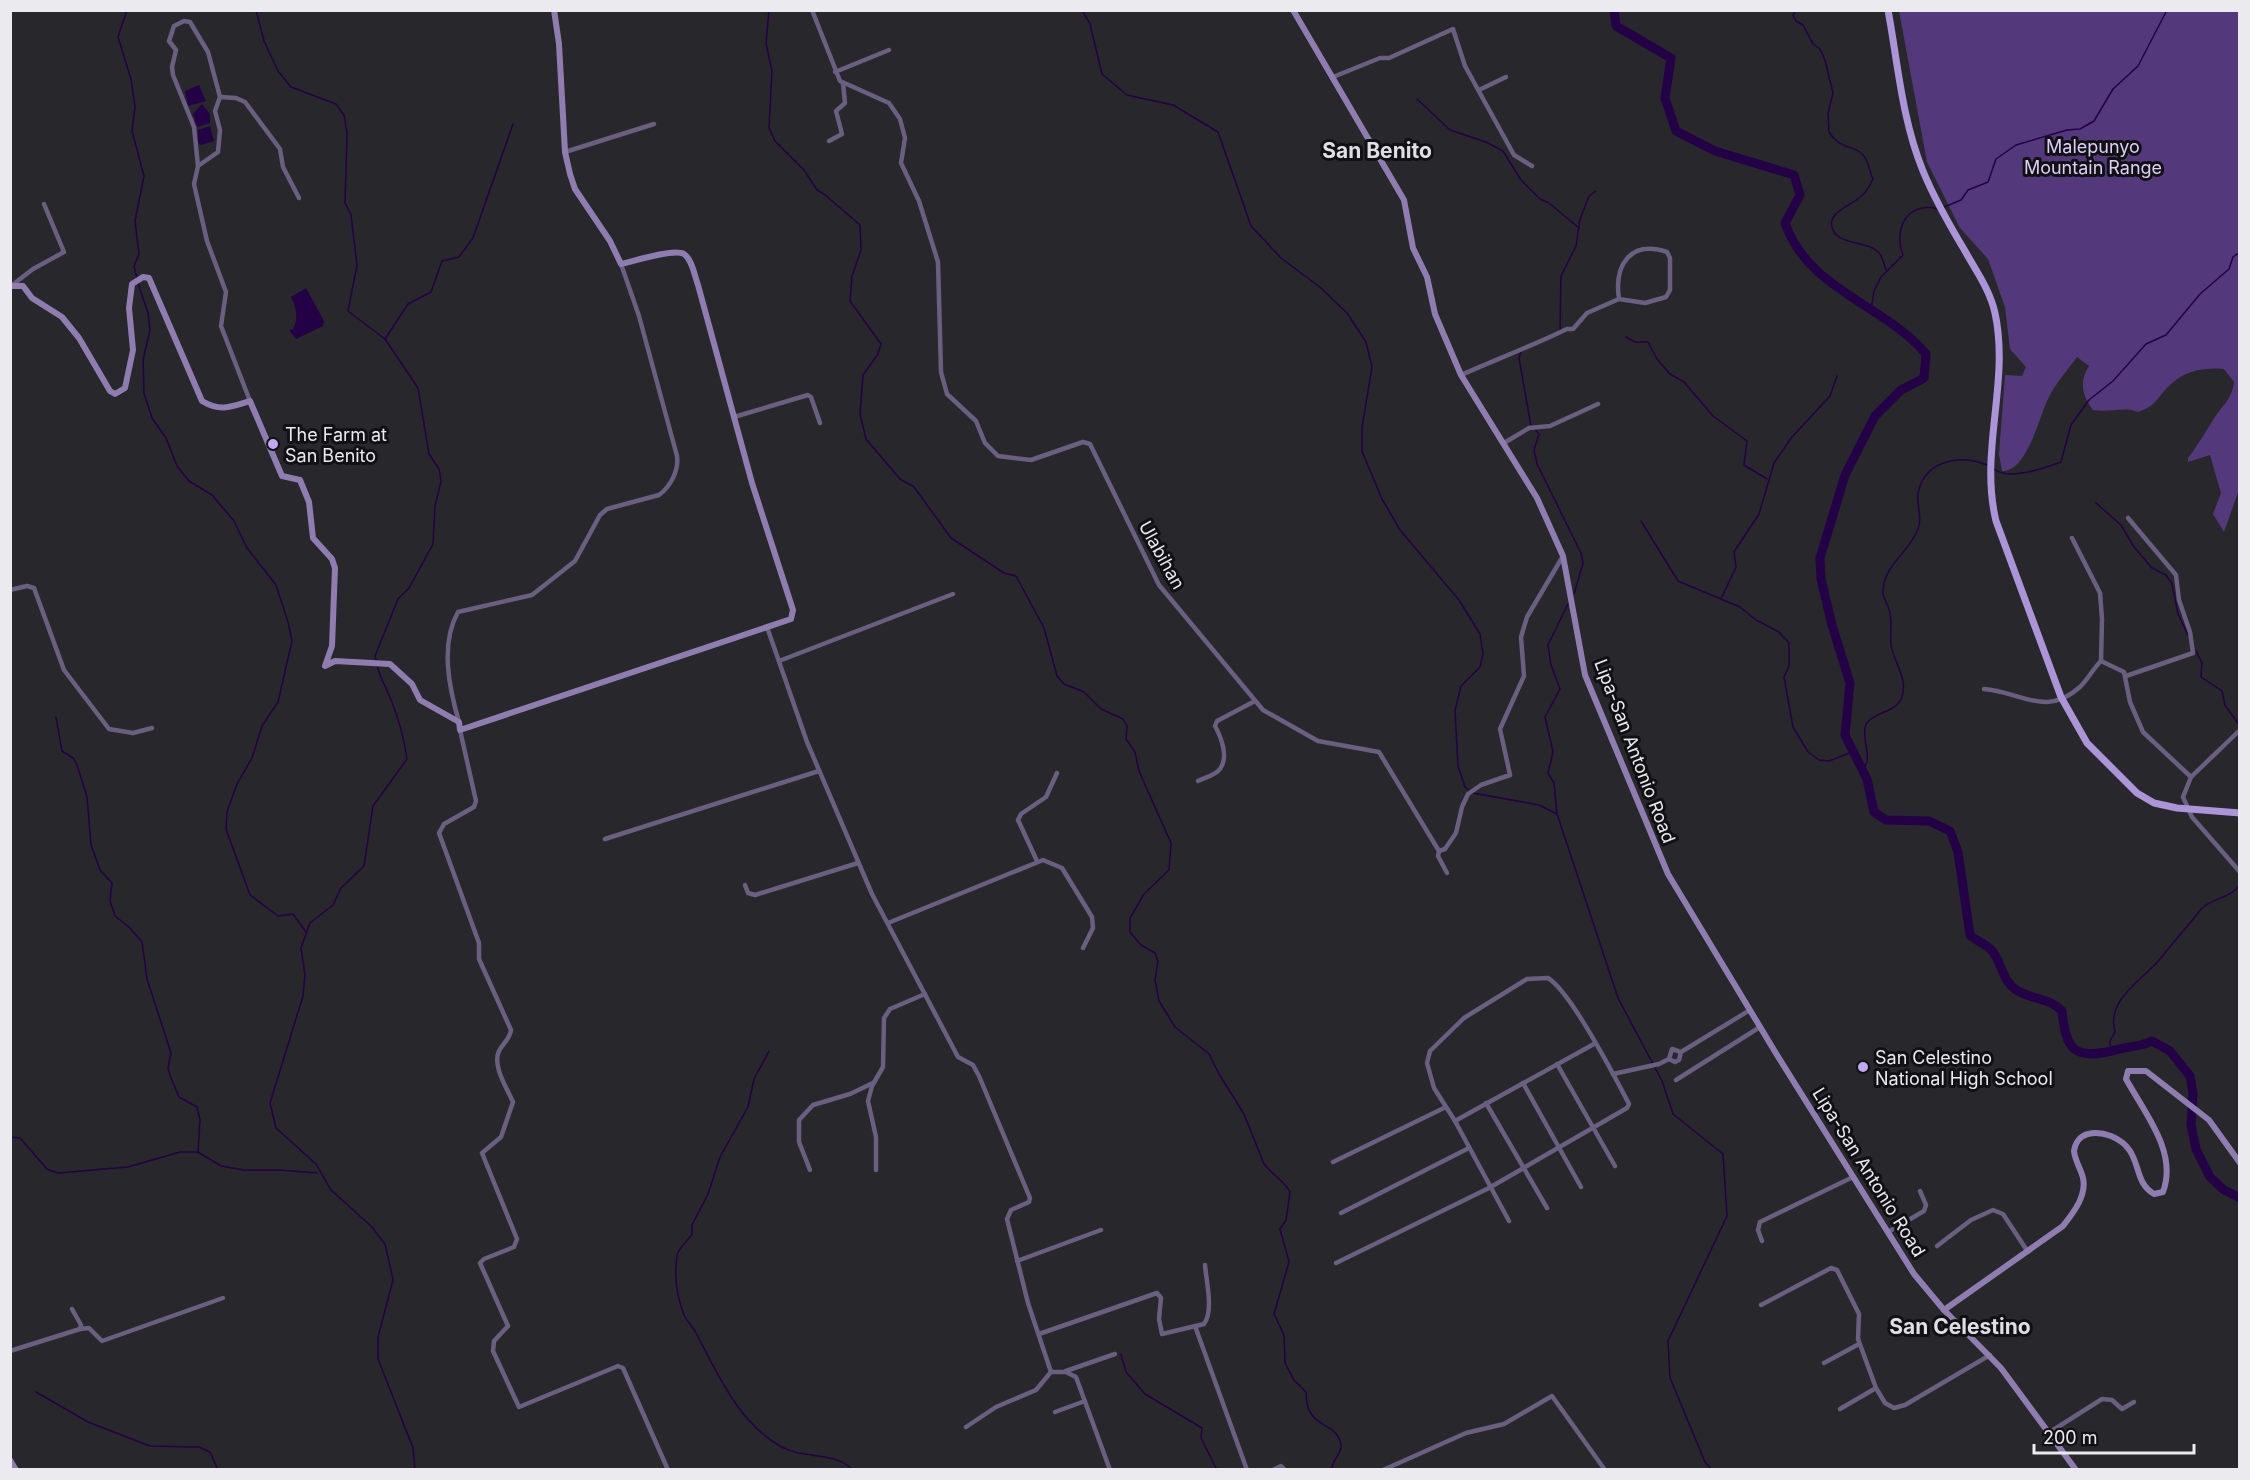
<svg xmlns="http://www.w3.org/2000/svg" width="2250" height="1480" viewBox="0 0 2250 1480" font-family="Inter,sans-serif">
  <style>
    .green { fill: #53397b }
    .water { fill: #240047 }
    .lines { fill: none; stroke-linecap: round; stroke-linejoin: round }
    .stream { stroke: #240047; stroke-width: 1.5 }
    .river { stroke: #240047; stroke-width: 9 }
    .street { stroke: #6a5f80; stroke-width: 4.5 }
    .secondary { stroke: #8f7db2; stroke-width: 6 }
    .primary { stroke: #ac94d9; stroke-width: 7 }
    .poi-dot { fill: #c2a8f3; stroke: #111013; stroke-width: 2 }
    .labels { text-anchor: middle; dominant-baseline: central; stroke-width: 6; stroke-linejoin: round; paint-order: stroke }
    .park-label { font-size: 18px; fill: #dccff9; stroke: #111013 }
    .poi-label { font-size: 18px; fill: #ebeaee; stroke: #111013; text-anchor: start }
    .street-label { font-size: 18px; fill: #ebeaee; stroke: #111013 }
    .quarter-label { font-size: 21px; font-weight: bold; fill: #e0dee5; stroke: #111013 }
  </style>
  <rect width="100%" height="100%" fill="#28272c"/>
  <path class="green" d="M1899,11H2239L2240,487L2224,532L2213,514L2221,493L2210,455L2188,462V458C2199,444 2207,429 2217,414C2226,402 2232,397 2234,382L2224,369C2205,367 2184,371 2170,385C2157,397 2157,406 2138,412C2125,406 2110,413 2093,410C2082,396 2079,381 2089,366L2077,357C2067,371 2055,384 2048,399C2039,417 2027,472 2002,471L1999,454L2005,375L2022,376L2026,367L2010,349L2005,307L1988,259L1960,228L1927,162Z"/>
  <g class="water">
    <polygon points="199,85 206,101 188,106 185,91"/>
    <polygon points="202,104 210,114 210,123 197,127 193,114"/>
    <polygon points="210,126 214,141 201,145 198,143 198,130"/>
    <path d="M306,288L324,321L323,326L296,339L289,330L293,329C299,319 296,307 291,297Z"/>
  </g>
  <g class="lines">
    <g class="stream">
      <polyline points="127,10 118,37 131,79 135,107 132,131 144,176 135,221 139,254 134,266 137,278"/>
      <polyline points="256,10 264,41 278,71 291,87 336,104 344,115 347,133 345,203 351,215 357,265 348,311 385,339 418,388 429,454 439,469 441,481 435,506 433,544 409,588 398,599 375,656 376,660"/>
      <path d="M769,10L766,43L772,71L769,128L775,141L804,170L817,190L824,194L860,225L861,250L852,276L850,301L881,344L878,354L863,375L860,414L866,439L900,479L914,487L951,538L1004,573L1016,576L1044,628L1057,676L1064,684L1084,692L1101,709L1123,719L1127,726L1126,739L1135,752L1139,771L1171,843L1169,870L1144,894L1130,918V932L1141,945L1155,953L1158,961L1155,980L1159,1001L1175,1027L1209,1054L1219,1074L1244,1114L1264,1164C1272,1175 1283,1179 1290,1192L1286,1220L1280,1229L1289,1262L1274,1314L1284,1335L1285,1363L1294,1380L1306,1392C1306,1431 1335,1419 1341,1444C1343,1453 1331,1460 1332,1470"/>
      <polyline points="1082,10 1090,24 1102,74 1127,95 1173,105 1218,132 1251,226 1281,258 1321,288 1347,313 1366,342 1372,367 1362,427 1362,451 1382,499 1400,530 1459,600 1480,634 1483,654 1480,667 1461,686 1455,711 1458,766 1465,787 1469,790"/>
      <path d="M1796,10L1793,15L1796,21L1803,25L1813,44L1820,49L1825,60L1833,93L1828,113L1829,132C1840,149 1851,145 1861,153C1869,159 1869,171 1873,179C1870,186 1866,193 1859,198C1850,206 1828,212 1832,227C1836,246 1868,240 1879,253C1883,257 1884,265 1886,270"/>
      <polyline points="1417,99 1450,130 1486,142 1503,151 1521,180 1540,199 1549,203 1579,228"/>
      <polyline points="1942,208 1961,200 1968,190 1988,182 1996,159 2016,145 2067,130 2080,129 2094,121 2113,89 2138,66 2167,10"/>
      <polyline points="138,283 148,313 150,330 143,360 144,393 152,418 166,438 177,466 189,481 212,495 234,521 247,548 276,585 288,622 292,641 278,702 262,726 252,758 237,784 227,812 226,829 250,895 278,916 293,914 306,932"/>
      <path d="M1871,310L1874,291L1881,277L1903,255C1893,229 1907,201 1938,209"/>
      <polyline points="1560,331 1561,276 1576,246 1580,219 1589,196 1596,191"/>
      <polyline points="1626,337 1635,342 1648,342 1657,359 1670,374 1684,382 1713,416 1747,441 1744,465 1767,479"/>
      <polyline points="385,339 408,304 431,292 442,261 459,257 473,238 513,124"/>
      <polyline points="1521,352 1519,358 1531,426"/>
      <polyline points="1535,429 1539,434 1534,450 1537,464 1581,553 1583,563 1574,594"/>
      <path d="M1994,469C2010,481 2044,468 2061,462L2071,425L2089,400L2113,381L2146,344L2166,335L2200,294L2229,269L2233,257L2240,252"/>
      <polyline points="2096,503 2121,525 2134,547 2152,568 2166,575 2172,584 2178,614 2188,635"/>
      <polyline points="1641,521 1678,581 1740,607 1756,620 1779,632 1789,643 1789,666 1784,677 1793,727 1808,752 1819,760 1829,761 1852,752"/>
      <polyline points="1721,599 1736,567 1734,552 1759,514 1774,463 1792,437 1830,396 1837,376"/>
      <polyline points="1568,604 1548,645 1551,665 1560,689 1545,717 1553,752 1548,773 1554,783 1557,814 1618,998 1662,1081 1673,1114 1723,1154 1727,1216 1668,1341 1670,1378 1705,1462 1712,1470"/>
      <polyline points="2196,651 2202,663 2201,677 2222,691 2225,705 2240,726"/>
      <path d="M377,665C380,678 386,687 391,700C399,719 404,738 407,759L373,806L364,866L341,888L333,905L310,923L301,948L305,975L303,996L270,1103L276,1128L316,1164L331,1190L372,1227L385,1244L393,1280L378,1337V1359L413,1448L415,1470"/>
      <polyline points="56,717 62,751 73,758 77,765 87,797 91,845 100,870 112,883 110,901 115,916 129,927 142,942 147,979 171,1053 168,1068 171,1078 179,1097 197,1107 200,1120 198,1152"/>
      <path d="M1863,770C1874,756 1860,740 1866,724C1875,711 1896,713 1902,697C1908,678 1894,663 1891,645C1890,634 1892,624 1890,613C1889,605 1883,600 1883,592C1883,565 1910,552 1918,529C1923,518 1916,504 1918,493C1925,460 1960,454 1987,465"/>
      <polyline points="1473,793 1539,805 1557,814"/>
      <path d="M769,1051L754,1079L748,1107L720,1157L708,1194L692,1225V1234C688,1241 677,1249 677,1256C674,1275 677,1297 684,1315C686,1320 693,1327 696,1333C718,1374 738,1422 780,1446C803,1460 833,1450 853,1470"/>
      <path d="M2110,1052V1041L2115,1032C2106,999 2142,981 2161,958C2174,941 2189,925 2202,908C2215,897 2229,899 2240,885"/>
      <polyline points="10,1137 20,1138 47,1169 58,1173 128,1167 180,1152 198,1152 221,1166 244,1170 279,1170 317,1173"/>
      <polyline points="1121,1354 1126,1372 1145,1394 1202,1428 1201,1438 1217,1470"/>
      <polyline points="36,1392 88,1422 150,1446 199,1447 210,1452 218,1470"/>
    </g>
    <path class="river" d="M1614,10L1616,26L1671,58L1665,98L1676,131L1715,151L1794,175L1800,195L1785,223C1808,290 1884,304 1926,354L1924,378L1901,390L1875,416L1845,475L1820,558L1821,579L1832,625L1850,683L1845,735L1867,779L1874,812L1886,820L1929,821L1950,831L1958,852L1970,935C1977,942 1988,944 1993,952C2002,964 2002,979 2015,989C2030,1000 2049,997 2062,1011C2066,1051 2074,1060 2116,1050C2129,1046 2140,1047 2152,1041L2170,1051L2190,1076L2193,1093L2191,1125L2196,1149L2210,1177L2224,1190L2240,1198"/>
    <g class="street">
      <polyline points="812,10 840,81 889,103 900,119 905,138 901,163 919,201 938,262 941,372 947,394 976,421 985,443 998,456 1031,460 1083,442 1090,444 1159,585 1263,710 1318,741 1379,752 1439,851 1445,849 1456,833 1462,807 1468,794 1481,785 1510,775 1500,729 1524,676 1521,637 1527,617 1563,556"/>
      <polyline points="835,72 889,50"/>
      <polyline points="1333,77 1380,58 1389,58 1453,29 1465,66 1514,155 1532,166"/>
      <polyline points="1479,90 1506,77"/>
      <polyline points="220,97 236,98 245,102 280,149 283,167 299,198"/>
      <polyline points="829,141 842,134 836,111 845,103 843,83"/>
      <polyline points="565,152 654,124"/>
      <polyline points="198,166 194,127 173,75 172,67 176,50 169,41 174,26 184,21 190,22 208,52 220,97 215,111 220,130 218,152 198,166 194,184 207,241 226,292 221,326 250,401"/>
      <polyline points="11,286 33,269 64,252 44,204"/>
      <path d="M1461,375C1497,359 1532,346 1567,329H1573L1587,313L1619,299L1645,303L1666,297L1670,290V258L1667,252C1630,240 1614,265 1619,299"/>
      <polyline points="734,417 808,395 811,397 820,423"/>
      <polyline points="1504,443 1529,428 1550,426 1598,404"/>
      <polyline points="2072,538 2100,593 2102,619 2101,661 2124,672 2130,702 2143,732 2191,777"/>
      <polyline points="10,590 27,586 34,588 64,670 109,729 133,733 152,728"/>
      <polyline points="767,627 807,742 872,894 958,1057 973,1065 979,1076 1030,1198 1029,1202 1011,1210 1007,1219 1028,1303 1051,1372 1066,1372 1076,1377 1110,1470"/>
      <polyline points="779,661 953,594"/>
      <polyline points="2126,676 2193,653 2190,632 2179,600 2176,575 2128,518"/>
      <path d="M1984,689C2022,692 2045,718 2080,687C2088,679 2093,669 2101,661"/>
      <path d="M459,722C449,688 440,644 458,612L532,595L575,561L600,515L607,509L659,495C671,486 679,470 677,456L639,316L621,264"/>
      <path d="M460,730L476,801L474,807L444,824L439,833L479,943V959L511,1030C510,1039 503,1043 499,1051C492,1066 507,1088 513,1102L501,1137L482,1153L517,1239L514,1247L484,1259L480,1263L508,1326L494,1341L493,1351L519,1407L618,1366L623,1368L668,1470"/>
      <polyline points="2240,730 2191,777 2183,797 2192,817 2240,872"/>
      <path d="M1198,781C1204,778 1216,775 1220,769C1229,757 1221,737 1215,726L1217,721L1255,701"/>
      <polyline points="605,839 819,771"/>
      <polyline points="1439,851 1438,856 1447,873"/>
      <polyline points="1037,861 1018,820 1021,814 1046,797 1057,773"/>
      <polyline points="745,885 748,893 755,895 858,863"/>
      <polyline points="888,923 1043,860 1062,868 1092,917 1093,928 1083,948"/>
      <polyline points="1681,1052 1672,1049 1669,1059 1675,1062 1679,1060 1681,1052 1750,1010"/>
      <polyline points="1557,1064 1615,1166"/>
      <polyline points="1613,1074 1659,1064 1669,1059"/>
      <polyline points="1676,1080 1760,1027"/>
      <polyline points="1523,1083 1581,1187"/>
      <polyline points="1486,1103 1547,1208"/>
      <polyline points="1455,1121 1594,1044"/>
      <polyline points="1333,1162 1446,1107"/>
      <polyline points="810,1170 799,1142 799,1120 813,1105 850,1094 873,1083"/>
      <polyline points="876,1170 876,1137 868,1101 872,1086 883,1067 884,1018 890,1009 925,994"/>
      <polyline points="1341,1213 1469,1148"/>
      <polyline points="1888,1232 1924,1211 1926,1205 1920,1191"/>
      <polyline points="1762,1241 1758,1230 1760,1222 1853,1177"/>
      <polyline points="1937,1246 1971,1220 1993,1210 2003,1214 2028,1252"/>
      <polyline points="1017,1261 1101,1230"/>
      <path d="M1336,1263L1489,1188L1627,1108L1629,1104C1615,1077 1571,992 1548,978L1527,979L1464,1018L1430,1051L1427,1063L1434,1088L1455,1121L1509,1221"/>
      <polyline points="1761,1305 1831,1268 1837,1270 1859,1314 1858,1339 1876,1388 1885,1403 1894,1408 1905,1405 1990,1355"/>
      <polyline points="1195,1326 1247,1470"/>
      <polyline points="80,1329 89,1328 102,1341 223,1298"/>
      <path d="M1039,1334L1157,1293L1161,1298L1159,1319L1162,1334L1204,1324C1214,1311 1206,1280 1205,1265"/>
      <polyline points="10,1351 80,1329 81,1325 72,1309"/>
      <polyline points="1824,1363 1859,1344"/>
      <polyline points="1066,1371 1115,1354"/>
      <polyline points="1840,1409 1876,1388"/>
      <polyline points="1055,1412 1085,1401"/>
      <polyline points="966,1427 996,1407 1036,1390 1051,1372"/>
      <polyline points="2050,1432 2102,1399 2112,1400 2122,1409 2134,1402"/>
      <polyline points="1273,1470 1281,1466 1285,1470"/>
      <polyline points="1383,1470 1466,1433 1504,1424 1552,1396 1605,1470"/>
    </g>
    <g class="secondary">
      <polyline points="1293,10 1404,200 1413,248 1427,277 1435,314 1461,375 1537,498 1563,556 1585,675 1668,874 1777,1055 1914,1274 1944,1310 2001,1368 2076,1470"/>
      <path d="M10,286H23L32,298L62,317L79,338L110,391L115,394L125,388L133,350L129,308L132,284L143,277L149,278L202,401C220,412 231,407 250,401L282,476L300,480L309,502L313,538L332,559L335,568L332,646L325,666L335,661L390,664L412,684L420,700L459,722L460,730L791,619L793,610L752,483L698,285C695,277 692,259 684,254C674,248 634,261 621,264L610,241L575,189L570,174L565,152L559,44L554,10"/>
      <path d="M1944,1310L2063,1226C2073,1213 2087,1196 2083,1178C2081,1169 2075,1161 2074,1151C2075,1143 2080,1136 2088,1134C2096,1132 2103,1133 2111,1136C2145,1150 2130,1180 2154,1194L2163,1192C2178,1152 2144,1112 2126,1079L2128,1071H2146L2209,1120L2240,1163"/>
      <polyline points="10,1460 16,1470"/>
    </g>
    <path class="primary" d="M1888,10C1898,64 1902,120 1923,171C1934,198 1950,226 1965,251C1976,271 1990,290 1995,313C2010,382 1979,451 1996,521L2061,697L2087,743L2137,793L2154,803L2177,808L2240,813"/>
  </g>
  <g class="poi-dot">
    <circle cx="273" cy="444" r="6"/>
    <circle cx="1863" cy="1067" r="6"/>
  </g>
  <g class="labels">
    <g class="park-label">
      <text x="2093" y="146">Malepunyo<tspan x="2093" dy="21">Mountain Range</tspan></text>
    </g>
    <g class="poi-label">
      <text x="285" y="434">The Farm at<tspan x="285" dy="21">San Benito</tspan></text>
      <text x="1875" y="1057">San Celestino<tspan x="1875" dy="21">National High School</tspan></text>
    </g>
    <g class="street-label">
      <text transform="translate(1162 555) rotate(61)">Ulabihan</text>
      <text transform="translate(1635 751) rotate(69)">Lipa-San Antonio Road</text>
      <text transform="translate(1869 1172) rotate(58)">Lipa-San Antonio Road</text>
    </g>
    <g class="quarter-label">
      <text x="1377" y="150">San Benito</text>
      <text x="1960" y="1326">San Celestino</text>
    </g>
  </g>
  <rect width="2250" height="1480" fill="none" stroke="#ebeaee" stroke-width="24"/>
  <path d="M2034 1444v9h160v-9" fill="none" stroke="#ebeaee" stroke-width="3"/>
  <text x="2043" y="1444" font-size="18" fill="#ebeaee" stroke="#111013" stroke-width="4.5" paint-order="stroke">200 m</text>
</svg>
